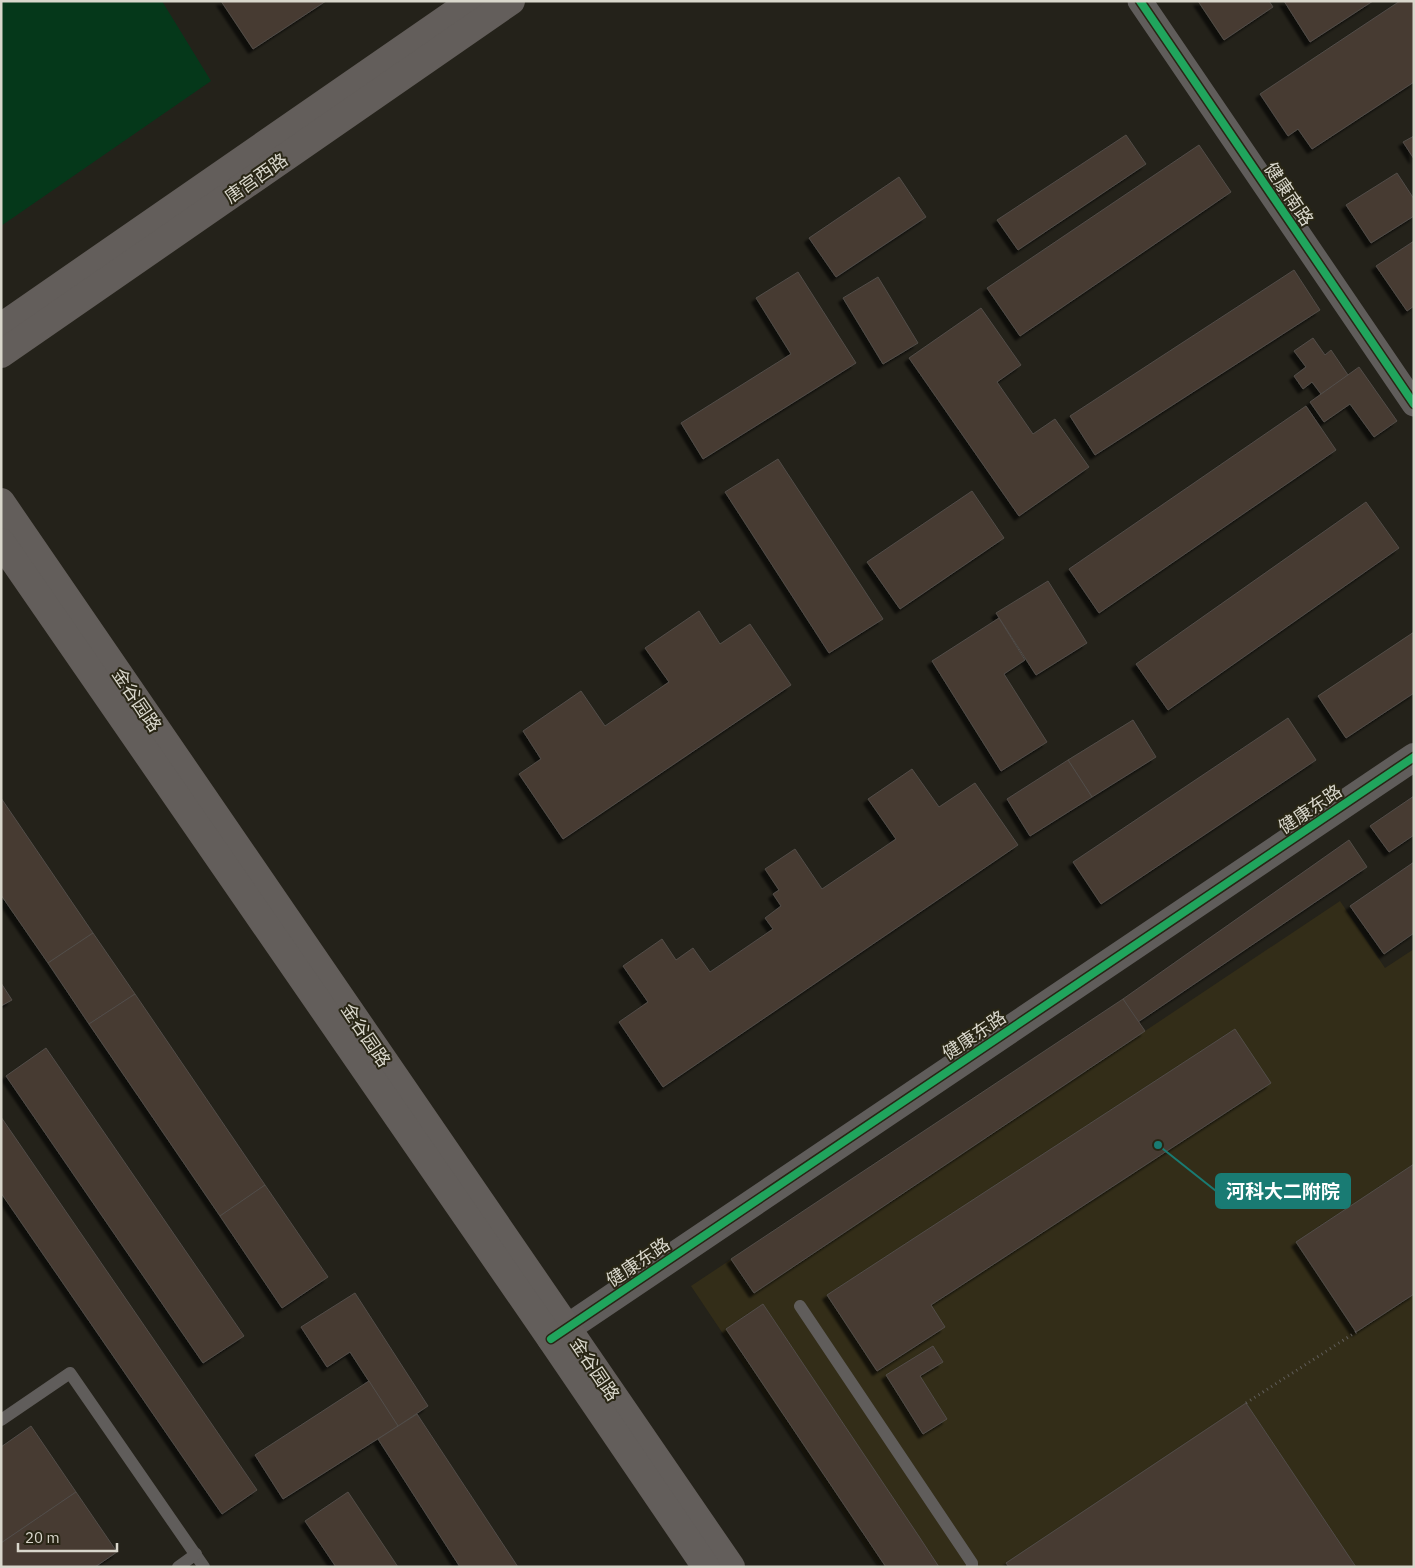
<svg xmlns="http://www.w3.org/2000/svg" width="1415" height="1568" viewBox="0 0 1415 1568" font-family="'IBM Plex Sans','Noto Sans SC',sans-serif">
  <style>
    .built { fill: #332d18 }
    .green { fill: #05381a }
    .building { fill: #463a33; stroke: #524d48; filter: url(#shadow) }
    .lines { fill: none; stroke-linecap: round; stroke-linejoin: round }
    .path { stroke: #615e5b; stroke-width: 3; stroke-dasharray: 1 4; stroke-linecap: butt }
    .service { stroke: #605d5b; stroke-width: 12 }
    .minor { stroke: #605d5b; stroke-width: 25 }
    .tertiary { stroke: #605d5b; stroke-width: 28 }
    .secondary { stroke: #635e5b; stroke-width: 28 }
    .cycleway-casing { stroke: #292615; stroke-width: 11 }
    .cycleway { stroke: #20a55d; stroke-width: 8 }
    .labels { text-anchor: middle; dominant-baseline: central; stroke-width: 4; stroke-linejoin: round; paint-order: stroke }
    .street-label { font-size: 18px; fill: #d9d7cc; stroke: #292615 }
    .leader { fill: none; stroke: #197b73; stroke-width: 2 }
    .callout-dot { fill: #197b73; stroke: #292615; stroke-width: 2 }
    .callout { fill: #197b73; stroke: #197b73; stroke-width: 2 }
    .callout-label { font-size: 19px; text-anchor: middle; font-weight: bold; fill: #fff }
  </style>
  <defs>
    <filter id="shadow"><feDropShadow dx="-4.5" dy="4.5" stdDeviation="1" flood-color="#0009"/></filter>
  </defs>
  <rect width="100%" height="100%" fill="#24221a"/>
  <polygon class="built" points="1340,901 1385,968 1414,949 1414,1567 879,1567 691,1286 1123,999 1145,1031"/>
  <polygon class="green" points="1,1 162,1 211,81 1,226"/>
  <g class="building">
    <polygon points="221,1 326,1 253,49"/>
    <polygon points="1198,1 1269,1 1273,7 1224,40"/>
    <polygon points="1284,1 1373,1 1310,42"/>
    <polygon points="1400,1 1414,1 1414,82 1312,149 1298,129 1288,136 1260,94"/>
    <polygon points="1126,135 1146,164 1018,250 997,220"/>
    <polygon points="1414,136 1414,159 1403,142"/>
    <polygon points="1199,145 1231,192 1020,336 987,288"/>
    <polygon points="1397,173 1414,199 1414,216 1371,243 1346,205"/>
    <polygon points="899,177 926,217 836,277 809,238"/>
    <polygon points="1414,241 1414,306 1407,311 1376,266"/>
    <polygon points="1294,270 1320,310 1095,455 1070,416"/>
    <polygon points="798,272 856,363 703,459 681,423 791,354 756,298"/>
    <polygon points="878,277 918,343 883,364 843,298"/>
    <polygon points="981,308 1021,365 997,382 1033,434 1055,419 1089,467 1019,516 909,358"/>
    <polygon points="1313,338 1325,355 1331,350 1348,375 1321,394 1312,382 1303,389 1294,376 1306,367 1294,351"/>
    <polygon points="1359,367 1397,421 1374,437 1350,404 1324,422 1310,402"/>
    <polygon points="1306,406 1336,450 1099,613 1069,569"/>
    <polygon points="778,459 883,619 829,653 725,492"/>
    <polygon points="972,491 1004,538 900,609 867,562"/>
    <polygon points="1366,502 1399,548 1168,710 1136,664"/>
    <polygon points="1048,581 1087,643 1036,675 996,613"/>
    <polygon points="699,611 720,644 750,624 791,685 563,839 519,774 541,759 523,731 581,691 605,726 669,682 645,648"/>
    <polygon points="999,618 1025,660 1004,674 1047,742 1001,771 932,661"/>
    <polygon points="1414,632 1414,693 1346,738 1318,696"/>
    <polygon points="1288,718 1316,760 1101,904 1073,862"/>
    <polygon points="1133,720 1156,757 1092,797 1068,760"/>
    <polygon points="1068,760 1092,797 1030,836 1007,799"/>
    <polygon points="912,769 939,807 975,783 1018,845 663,1087 619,1022 648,1002 623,966 662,939 676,960 693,948 710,972 773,929 765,918 781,906 773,894 779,890 765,869 795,849 822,889 896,839 868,799"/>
    <polygon points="1414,796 1414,835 1389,852 1370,826"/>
    <polygon points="1,798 93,933 48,963 1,895"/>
    <polygon points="1349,840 1367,867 1138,1022 1123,999"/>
    <polygon points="1414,862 1414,933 1384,954 1350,906"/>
    <polygon points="93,933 135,994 89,1024 48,963"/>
    <polygon points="1,983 12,1000 1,1006"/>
    <polygon points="135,994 265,1185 220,1216 89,1024"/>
    <polygon points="1123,999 1145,1031 754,1293 731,1259"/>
    <polygon points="1235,1029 1271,1083 931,1305 945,1327 877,1371 827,1295"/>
    <polygon points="46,1048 244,1336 203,1363 6,1076"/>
    <polygon points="1,1117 257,1490 222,1514 1,1193"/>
    <polygon points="1414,1164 1414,1294 1356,1332 1296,1242"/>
    <polygon points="265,1185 328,1277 282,1308 220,1216"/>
    <polygon points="355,1293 428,1406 398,1426 350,1352 327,1367 301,1327"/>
    <polygon points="763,1304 920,1538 939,1567 886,1567 726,1329"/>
    <polygon points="933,1346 943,1362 920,1376 947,1419 923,1434 886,1375"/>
    <polygon points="369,1381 398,1426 283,1499 255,1455"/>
    <polygon points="1246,1403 1356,1567 1009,1567 1006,1563"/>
    <polygon points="417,1414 518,1567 460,1567 378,1439"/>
    <polygon points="31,1426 76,1492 1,1543 1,1447"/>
    <polygon points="76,1492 117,1552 95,1567 1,1567 1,1543"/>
    <polygon points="348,1492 398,1567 336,1567 305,1521"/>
  </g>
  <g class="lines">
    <polyline class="path" points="1246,1403 1356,1332"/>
    <g class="service">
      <polyline points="800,1306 972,1563 972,1567"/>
      <polyline points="1,1420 70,1373 204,1567"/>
      <polyline points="178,1567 196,1554"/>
    </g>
    <polyline class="minor" points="1140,1 1414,404"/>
    <polyline class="tertiary" points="551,1339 1414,757"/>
    <g class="secondary">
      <polyline points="1,327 472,1"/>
      <polyline points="1,354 511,1"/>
      <polyline points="1,502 731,1567"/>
      <polyline points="1,542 551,1339 706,1567"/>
    </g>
    <defs>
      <g id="cycleway">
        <polyline points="1140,1 1414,404"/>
        <polyline points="551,1339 1414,757"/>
      </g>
    </defs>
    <use href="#cycleway" class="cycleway-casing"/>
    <use href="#cycleway" class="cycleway"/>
  </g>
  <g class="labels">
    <g class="street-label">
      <text transform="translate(256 178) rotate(-35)">唐宫西路</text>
      <text transform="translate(1289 194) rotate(56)">健康南路</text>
      <text transform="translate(137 700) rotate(56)">金谷园路</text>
      <text transform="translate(1310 809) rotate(-34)">健康东路</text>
      <text transform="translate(366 1035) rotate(56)">金谷园路</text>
      <text transform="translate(974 1035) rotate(-34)">健康东路</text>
      <text transform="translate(638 1262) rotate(-34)">健康东路</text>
      <text transform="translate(595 1369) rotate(56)">金谷园路</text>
    </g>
  </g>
  <path class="leader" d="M1158 1145L1216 1191"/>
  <circle class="callout-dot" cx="1158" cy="1145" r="5"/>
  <rect class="callout" x="1216" y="1174" width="134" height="34" rx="5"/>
  <g class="callout-label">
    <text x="1283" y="1198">河科大二附院</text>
  </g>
  <rect width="1415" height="1568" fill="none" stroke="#d9d7cc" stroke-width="5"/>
  <path d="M18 1543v8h99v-8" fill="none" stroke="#d9d7cc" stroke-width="2.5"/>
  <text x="25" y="1543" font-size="15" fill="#d9d7cc" stroke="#292615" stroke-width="4" paint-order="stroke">20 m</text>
</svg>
